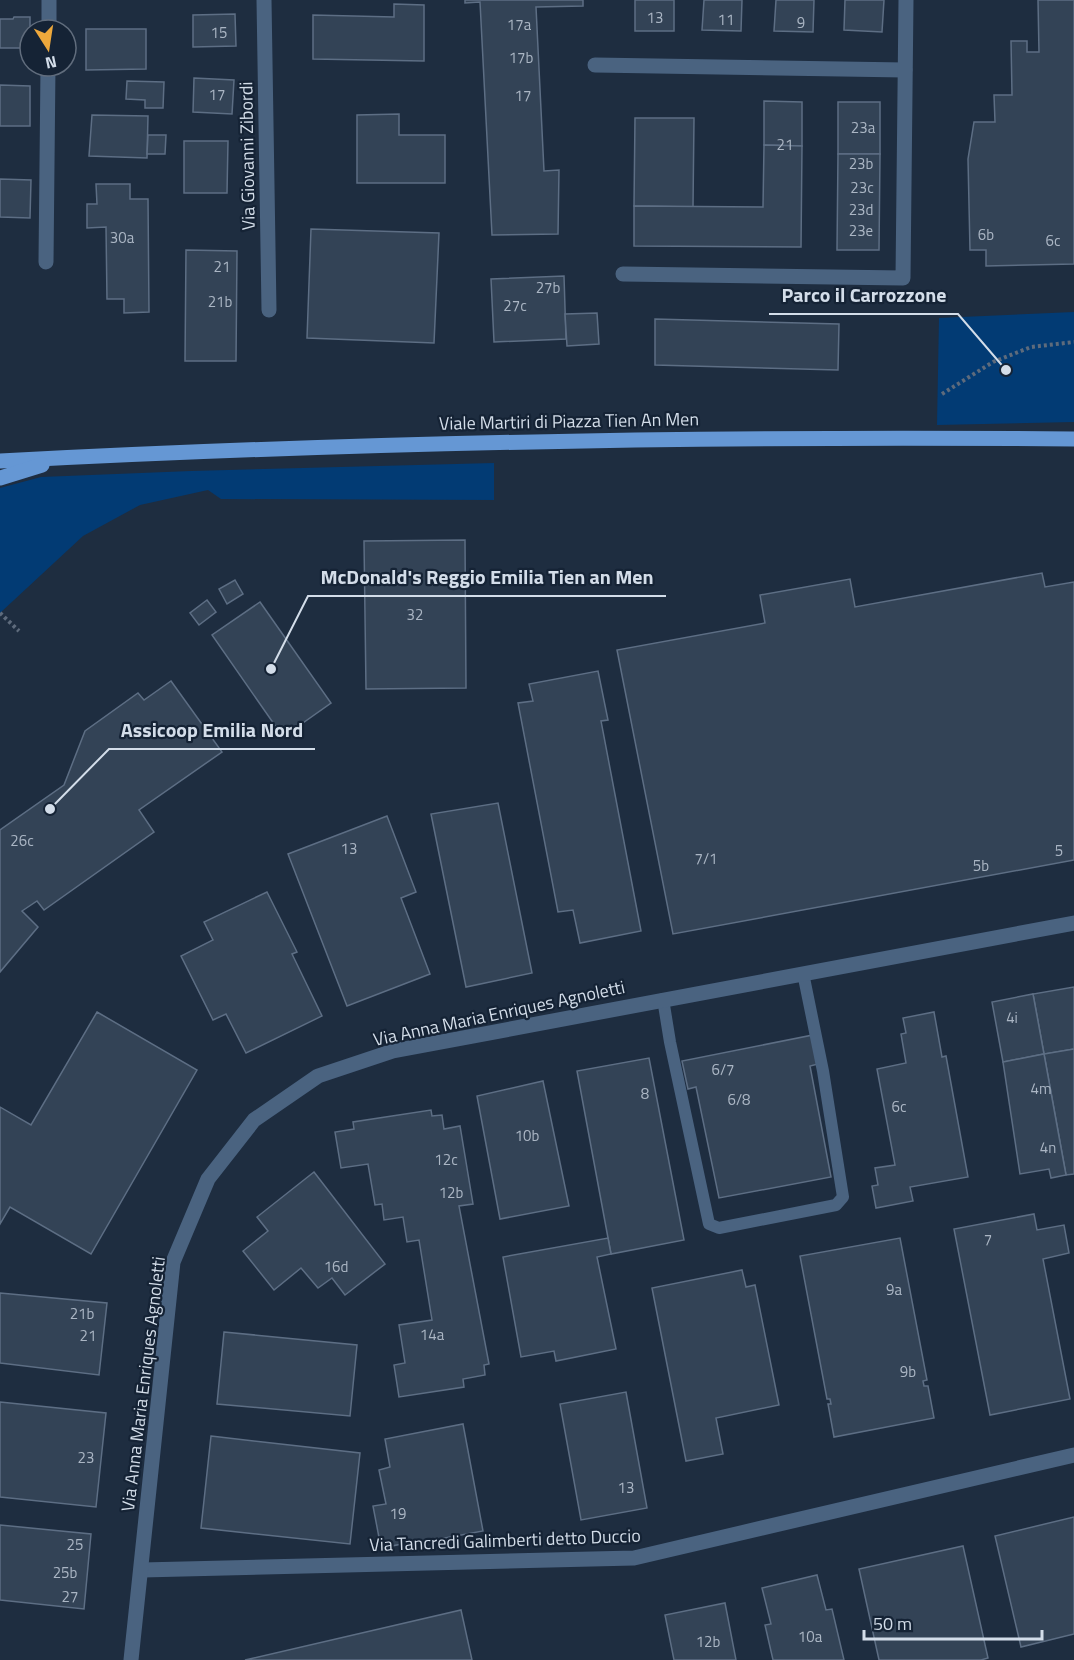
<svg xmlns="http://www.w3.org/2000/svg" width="1074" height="1660" viewBox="0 0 1074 1660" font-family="'Titillium Web',sans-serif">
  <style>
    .green { fill: #023b74 }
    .building { fill: #334356; stroke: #5d6e84; stroke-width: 1.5 }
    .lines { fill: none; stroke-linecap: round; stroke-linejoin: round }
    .path { stroke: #5e6b7c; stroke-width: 4; stroke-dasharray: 3 3; stroke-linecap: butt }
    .lane { stroke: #4a6380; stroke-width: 12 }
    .street { stroke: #4a6380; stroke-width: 15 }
    .primary { stroke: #6597d4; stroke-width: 15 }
    .labels { text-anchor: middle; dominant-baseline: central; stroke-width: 4.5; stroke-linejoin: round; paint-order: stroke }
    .number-label { font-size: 15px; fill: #abb6c4 }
    .street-label { font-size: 18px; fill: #d3dde9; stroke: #152335 }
    .leader { fill: none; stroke: #d3dde9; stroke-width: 2 }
    .callout-dot { fill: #d3dde9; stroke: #152335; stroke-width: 2 }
    .callout-label { font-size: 20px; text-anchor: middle; font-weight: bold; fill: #d3dde9; stroke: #152335; stroke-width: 4.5; stroke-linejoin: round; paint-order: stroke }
  </style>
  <rect width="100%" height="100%" fill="#1e2d40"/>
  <g class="green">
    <polygon points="1074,312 1074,422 937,425 939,318"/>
    <polygon points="494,463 494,500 221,499 208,490 140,505 83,536 0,613 0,488 41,477 191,471"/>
  </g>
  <g class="building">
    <polygon points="465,0 583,0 583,6 536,7 544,171 559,170 558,234 492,235 480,2 465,3"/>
    <rect x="635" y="0" width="39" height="31"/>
    <polygon points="704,0 742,0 741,31 702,30"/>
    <polygon points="776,0 814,0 813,32 774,31"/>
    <polygon points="845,0 884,0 882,32 844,30"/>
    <polygon points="1038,0 1074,0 1074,264 986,266 986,250 970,250 968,159 974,122 995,122 994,95 1012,95 1011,41 1027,41 1027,52 1039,52"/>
    <polygon points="394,4 424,5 424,61 313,59 313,15 394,17"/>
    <polygon points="235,14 236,46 193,47 193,15"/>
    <polygon points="14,17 30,17 30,48 0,48 0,19 13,19"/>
    <polygon points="86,29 146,29 146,69 86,70"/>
    <polygon points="194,78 234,80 232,114 193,112"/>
    <polygon points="127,81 164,82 163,108 145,108 145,100 126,99"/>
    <polygon points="0,85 30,86 30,126 0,126"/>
    <polygon points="764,101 802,102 802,146 764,145"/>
    <rect x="838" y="102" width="42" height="52"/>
    <polygon points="399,114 399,135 445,135 445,183 357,183 357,115"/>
    <polygon points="92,115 148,116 147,158 89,156"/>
    <polygon points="635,118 694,118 693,207 634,206"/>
    <polygon points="148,135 166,135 165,154 147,154"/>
    <polygon points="184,141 228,141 227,193 184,193"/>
    <polygon points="764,145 802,146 801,247 634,246 634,206 763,207"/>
    <polygon points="838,154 880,154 879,250 837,250"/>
    <polygon points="0,179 31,180 30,218 0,217"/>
    <polygon points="96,184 130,184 130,199 148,199 149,312 124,313 124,299 107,299 106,227 87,228 87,204 97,204"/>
    <polygon points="311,229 439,233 434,343 307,338"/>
    <polygon points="186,250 237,251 236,361 185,361"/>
    <polygon points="564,276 566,339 494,342 491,279"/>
    <polygon points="597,313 599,344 567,346 565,314"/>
    <polygon points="655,319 839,324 838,370 655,365"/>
    <polygon points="465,540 466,688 366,689 364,541"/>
    <polygon points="1042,573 1045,587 1074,582 1074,860 673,934 617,650 765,623 760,595 850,579 855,607"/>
    <polygon points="235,580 243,594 227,604 219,589"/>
    <polygon points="207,600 216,612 199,625 190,613"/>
    <polygon points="260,602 331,703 283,737 212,635"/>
    <polygon points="598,671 608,720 601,721 641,931 580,943 573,910 558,912 518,703 533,701 529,684"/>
    <polygon points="171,681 222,752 139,810 154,832 44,910 37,901 22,911 38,927 0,972 0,830 64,785 85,731 138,693 144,700"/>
    <polygon points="498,803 532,973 466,987 431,814"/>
    <polygon points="387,816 416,892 401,898 430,974 347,1006 288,854"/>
    <polygon points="267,892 297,952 292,954 322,1016 246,1053 226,1014 213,1020 181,956 213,940 204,922"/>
    <polygon points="1074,987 1074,1049 1044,1054 1033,994"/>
    <polygon points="1033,994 1044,1054 1003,1062 992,1002"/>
    <polygon points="97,1012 197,1070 91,1254 10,1207 0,1224 0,1107 31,1125"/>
    <polygon points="934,1012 942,1057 946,1056 968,1177 910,1187 913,1201 876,1208 872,1186 878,1185 875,1168 895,1165 877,1069 906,1063 901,1034 906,1033 903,1018"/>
    <polygon points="813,1035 818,1064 810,1066 831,1177 719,1198 696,1087 688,1089 682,1061"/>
    <polygon points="1074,1049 1074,1174 1066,1175 1044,1054"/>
    <polygon points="1044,1054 1066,1175 1051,1178 1049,1169 1020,1174 1003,1062"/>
    <polygon points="649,1058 684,1240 611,1254 577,1071"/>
    <polygon points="543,1081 569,1206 500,1219 477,1096"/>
    <polygon points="431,1110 432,1116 442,1115 444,1129 460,1126 473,1204 459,1206 489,1364 484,1365 485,1375 463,1379 464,1387 399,1397 394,1365 405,1363 399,1325 432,1320 419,1240 407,1242 403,1217 384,1220 382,1204 375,1205 368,1164 341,1168 335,1132 354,1129 353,1122"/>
    <polygon points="314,1172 385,1264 345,1295 332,1278 318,1288 301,1268 274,1290 243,1251 268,1231 257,1217"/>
    <polygon points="1034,1214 1037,1230 1064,1225 1069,1253 1043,1259 1070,1399 990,1415 954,1229"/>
    <polygon points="608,1238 611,1254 597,1257 616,1349 556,1361 554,1351 521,1357 503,1257"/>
    <polygon points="900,1238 927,1380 923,1381 924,1386 928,1386 934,1418 834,1437 828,1404 831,1404 830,1399 827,1399 800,1256"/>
    <polygon points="742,1270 746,1287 755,1285 779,1405 716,1418 723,1454 686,1461 652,1288"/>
    <polygon points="0,1293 107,1303 99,1375 0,1363"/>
    <polygon points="224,1332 357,1345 350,1416 217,1404"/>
    <polygon points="626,1392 647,1508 581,1520 560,1404"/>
    <polygon points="0,1402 106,1413 96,1507 0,1497"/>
    <polygon points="463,1424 483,1531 418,1543 418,1541 381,1548 373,1506 386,1504 379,1470 390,1467 385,1439"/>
    <polygon points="211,1436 360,1453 350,1544 201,1528"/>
    <polygon points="1074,1517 1074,1634 1021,1647 995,1536"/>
    <polygon points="0,1525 91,1534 84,1609 0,1600"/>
    <polygon points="963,1546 988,1658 981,1660 879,1660 859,1569"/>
    <polygon points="817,1575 826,1610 832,1609 844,1660 773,1660 765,1625 771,1624 762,1588"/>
    <polygon points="725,1603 736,1660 674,1660 665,1615"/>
    <polygon points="461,1610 472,1660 245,1660"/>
  </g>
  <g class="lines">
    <g class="path">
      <polyline points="942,394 993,362 1031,347 1074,342"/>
      <polyline points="0,613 19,631"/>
    </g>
    <polyline class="lane" points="663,999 670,1042 709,1224 719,1228 836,1205 843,1197 823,1071 803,973"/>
    <g class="street">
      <polyline points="264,0 269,310"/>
      <polyline points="49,30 49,0"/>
      <polyline points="595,65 905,70"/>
      <polyline points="46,262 48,66"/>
      <polyline points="623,274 903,278 906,0"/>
      <polyline points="142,1570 634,1558 1074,1455"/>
      <polyline points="131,1660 173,1262 208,1179 254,1120 318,1076 393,1051 1074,923"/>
    </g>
    <g class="primary">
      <path d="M0,461C358,442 716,436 1074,439"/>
      <polyline points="0,478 42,465"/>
    </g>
  </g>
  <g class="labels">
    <g class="number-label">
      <text x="655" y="17">13</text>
      <text x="726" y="19">11</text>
      <text x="801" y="22">9</text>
      <text x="519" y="24">17a</text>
      <text x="219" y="32">15</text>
      <text x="521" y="57">17b</text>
      <text x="217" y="94">17</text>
      <text x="523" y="95">17</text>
      <text x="863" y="127">23a</text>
      <text x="785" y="144">21</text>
      <text x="861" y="163">23b</text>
      <text x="862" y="187">23c</text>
      <text x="861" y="209">23d</text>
      <text x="861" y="230">23e</text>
      <text x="986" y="234">6b</text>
      <text x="122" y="237">30a</text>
      <text x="1053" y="240">6c</text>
      <text x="222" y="266">21</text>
      <text x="548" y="287">27b</text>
      <text x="220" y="301">21b</text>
      <text x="515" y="305">27c</text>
      <text x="415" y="614">32</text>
      <text x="22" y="840">26c</text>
      <text x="349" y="848">13</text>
      <text x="1059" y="850">5</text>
      <text x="706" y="858">7/1</text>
      <text x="981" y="865">5b</text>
      <text x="1012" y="1017">4i</text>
      <text x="723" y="1069">6/7</text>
      <text x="1041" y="1088">4m</text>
      <text x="645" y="1093">8</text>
      <text x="739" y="1099">6/8</text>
      <text x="899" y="1106">6c</text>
      <text x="527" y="1135">10b</text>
      <text x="1048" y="1147">4n</text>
      <text x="446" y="1159">12c</text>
      <text x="451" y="1192">12b</text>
      <text x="988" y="1239">7</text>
      <text x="336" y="1266">16d</text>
      <text x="894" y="1289">9a</text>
      <text x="82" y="1313">21b</text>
      <text x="432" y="1334">14a</text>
      <text x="88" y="1335">21</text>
      <text x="908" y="1371">9b</text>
      <text x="86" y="1457">23</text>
      <text x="626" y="1487">13</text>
      <text x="398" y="1513">19</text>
      <text x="75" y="1544">25</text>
      <text x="65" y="1572">25b</text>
      <text x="70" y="1596">27</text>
      <text x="810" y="1636">10a</text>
      <text x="708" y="1641">12b</text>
    </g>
    <g class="street-label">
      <text transform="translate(247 156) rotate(-91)">Via Giovanni Zibordi</text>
      <text transform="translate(569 421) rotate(-1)">Viale Martiri di Piazza Tien An Men</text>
      <text transform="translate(499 1013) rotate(-12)">Via Anna Maria Enriques Agnoletti</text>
      <text transform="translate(143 1384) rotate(-83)">Via Anna Maria Enriques Agnoletti</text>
      <text transform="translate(505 1540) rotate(-2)">Via Tancredi Galimberti detto Duccio</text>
    </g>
  </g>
  <path class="leader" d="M1006 370L958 314H769M271 669L308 596H666M50 809L109 749H315"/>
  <g class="callout-dot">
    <circle cx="1006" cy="370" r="6"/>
    <circle cx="271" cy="669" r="6"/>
    <circle cx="50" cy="809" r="6"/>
  </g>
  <g class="callout-label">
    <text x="864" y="302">Parco il Carrozzone</text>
    <text x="487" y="584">McDonald's Reggio Emilia Tien an Men</text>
    <text x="212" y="737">Assicoop Emilia Nord</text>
  </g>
  <g transform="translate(48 48) rotate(168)"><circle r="28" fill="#152335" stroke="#616d7d" stroke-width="1.5"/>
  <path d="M0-4.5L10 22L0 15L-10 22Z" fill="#eda83c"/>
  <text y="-9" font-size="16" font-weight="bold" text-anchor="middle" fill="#d3dde9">N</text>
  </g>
  <path d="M864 1630v9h178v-9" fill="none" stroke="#d3dde9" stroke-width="3"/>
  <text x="873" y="1630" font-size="18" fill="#d3dde9" stroke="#152335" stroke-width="4.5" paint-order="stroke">50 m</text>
</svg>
